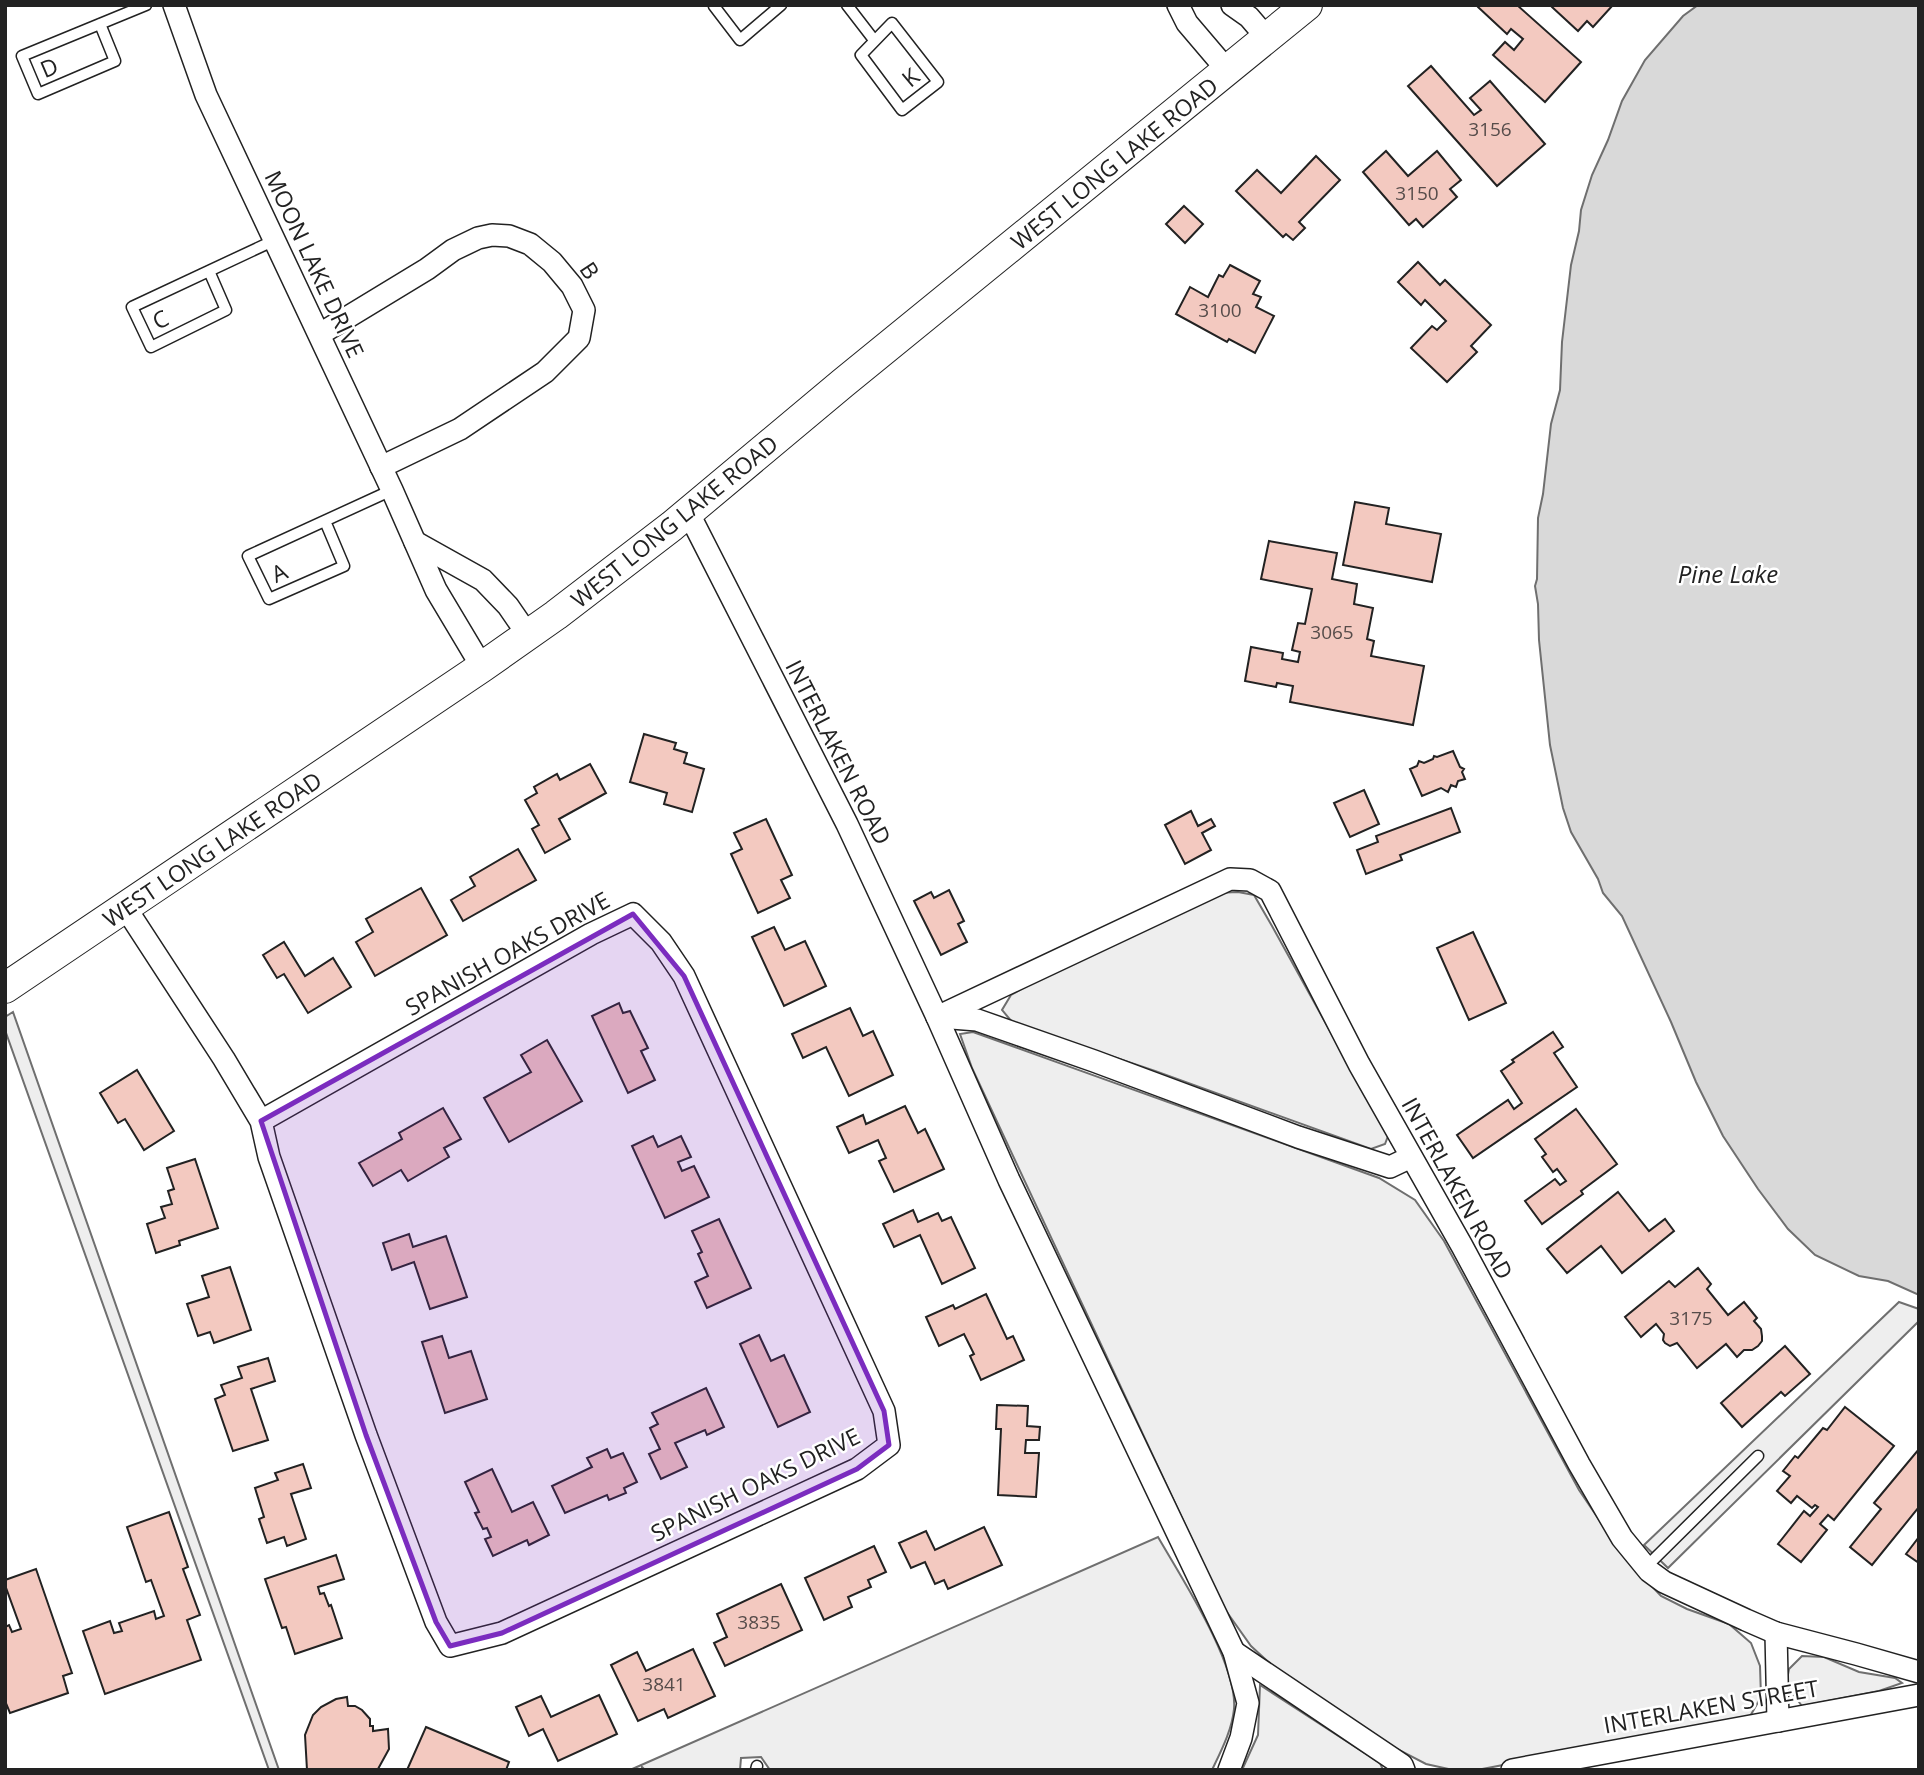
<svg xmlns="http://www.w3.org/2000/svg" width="1924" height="1775" viewBox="0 0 1924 1775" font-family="'Open Sans',sans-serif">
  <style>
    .green { fill: #eee; stroke: #6f6f6f; stroke-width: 2 }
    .water { fill: #d9d9d9; stroke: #6f6f6f; stroke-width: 2 }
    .building { fill: #f3c9c0; stroke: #222; stroke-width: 2 }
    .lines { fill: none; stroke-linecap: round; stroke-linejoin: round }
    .service-casing { stroke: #222; stroke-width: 13 }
    .minor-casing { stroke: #222; stroke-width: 24 }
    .secondary-casing { stroke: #222; stroke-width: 32 }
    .service { stroke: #fff; stroke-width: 10 }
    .minor { stroke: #fff; stroke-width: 21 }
    .secondary { stroke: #fff; stroke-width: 30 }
    .marked { fill: #7b2cbf; fill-opacity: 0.2; stroke: #7b2cbf; stroke-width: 5; stroke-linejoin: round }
    .labels { text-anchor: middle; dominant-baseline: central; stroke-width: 5; stroke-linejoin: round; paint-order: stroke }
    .number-label { font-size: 19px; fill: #564c4a }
    .street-label { font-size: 23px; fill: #222; stroke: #fff }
    .water-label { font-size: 24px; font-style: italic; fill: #222; stroke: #fff }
  </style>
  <rect width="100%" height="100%" fill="#fff"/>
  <g class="green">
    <polygon points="1238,892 1254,895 1272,926 1388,1136 1385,1144 1371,1149 1155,1071 1013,1023 1002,1010 1011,995 1032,983 1215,893"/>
    <polygon points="13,1012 279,1770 269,1770 5,1030 5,1017"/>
    <polygon points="973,1032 1379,1178 1415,1200 1444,1241 1579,1490 1625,1558 1661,1596 1687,1609 1729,1624 1751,1643 1760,1666 1761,1697 1749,1718 1477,1770 1453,1770 1426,1764 1397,1749 1277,1670 1251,1646 1224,1608 972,1068 960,1034"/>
    <polygon points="1899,1302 1919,1309 1919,1321 1668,1568 1644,1545"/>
    <path d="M1158,1537C1181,1577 1238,1664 1234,1709C1232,1730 1221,1751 1212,1770H770L761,1757L741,1758L740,1770H645L642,1767V1770H630Z"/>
    <polygon points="1802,1656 1824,1657 1859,1672 1895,1678 1902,1683 1879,1691 1802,1706 1786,1685 1789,1669"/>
    <polygon points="1260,1685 1380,1763 1383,1770 1242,1770 1258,1735"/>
  </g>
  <polygon class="water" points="1698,5 1919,5 1919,1295 1888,1281 1859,1276 1815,1255 1788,1229 1758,1189 1723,1136 1696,1082 1671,1022 1622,916 1603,893 1598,879 1571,832 1563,808 1550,745 1539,640 1538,604 1535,586 1537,579 1538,518 1543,494 1551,424 1560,390 1562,342 1571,265 1579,231 1581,210 1592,175 1608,140 1622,101 1645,60 1683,16"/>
  <g class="building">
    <polygon points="1479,5 1517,5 1581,62 1545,102 1493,55 1505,42 1514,50 1523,39 1511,29 1507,34 1478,7"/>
    <polygon points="1553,5 1613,5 1593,27 1587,21 1578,31 1552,7"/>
    <polygon points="1431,66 1474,115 1481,110 1470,98 1490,81 1545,144 1497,186 1408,86"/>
    <polygon points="1386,151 1408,176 1437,151 1461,180 1450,189 1457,197 1423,227 1416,219 1409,225 1363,172"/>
    <polygon points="1316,156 1340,180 1299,222 1305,228 1293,240 1286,234 1283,237 1236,191 1257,170 1281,193"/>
    <polygon points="1184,206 1203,224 1185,243 1166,224"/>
    <polygon points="1418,262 1440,285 1445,280 1491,325 1471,346 1477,352 1447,382 1411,348 1432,326 1437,330 1446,321 1425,300 1421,305 1398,282"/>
    <polygon points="1230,265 1260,281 1253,294 1261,297 1256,307 1274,316 1255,353 1229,339 1227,342 1176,314 1190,287 1208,297 1219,275 1223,277"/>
    <polygon points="1355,502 1389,508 1386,524 1441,534 1432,582 1343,565"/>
    <polygon points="1269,541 1337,553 1332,579 1357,584 1354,604 1373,608 1367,639 1374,641 1371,656 1424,666 1413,725 1290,702 1293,686 1277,683 1276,687 1245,681 1251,647 1283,653 1282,659 1298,662 1300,652 1292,650 1298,623 1305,624 1312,589 1261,579"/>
    <polygon points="644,734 676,743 674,749 687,753 684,763 704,769 692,812 664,804 667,793 630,782"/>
    <polygon points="1453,751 1460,767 1464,769 1462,772 1465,779 1458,781 1456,787 1451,785 1448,792 1441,788 1422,796 1410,769 1417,766 1419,761 1424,763 1433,759 1434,756 1437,757"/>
    <polygon points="590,764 606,793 559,819 570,839 545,853 532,829 539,825 525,800 537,793 534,787 557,774 560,780"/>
    <polygon points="1364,790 1379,824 1350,837 1334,803"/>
    <polygon points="1451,808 1460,832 1400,855 1402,860 1366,874 1357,850 1378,842 1376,836"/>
    <polygon points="1191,811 1198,826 1211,819 1215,826 1202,833 1211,850 1185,864 1165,825"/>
    <polygon points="766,819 792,875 781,880 790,898 758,913 731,854 742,849 734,833"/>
    <polygon points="518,849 536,880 463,921 451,900 475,886 470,877"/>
    <polygon points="421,888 447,935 375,976 356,942 373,932 366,919"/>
    <polygon points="949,890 964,921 958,924 967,942 941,955 914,901 931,892 934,898"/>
    <polygon points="774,927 785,950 805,941 826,986 784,1006 752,937"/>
    <polygon points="1473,932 1506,1003 1469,1020 1437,948"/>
    <polygon points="284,942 305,976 333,958 351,987 308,1013 284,974 277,978 263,955"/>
    <polygon points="619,1003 623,1013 630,1011 648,1048 641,1051 655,1080 628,1093 592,1016"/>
    <polygon points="850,1008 863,1036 873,1031 893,1075 849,1096 826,1047 803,1058 792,1034"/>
    <polygon points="1553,1032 1563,1047 1554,1053 1577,1087 1473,1158 1457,1135 1508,1100 1514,1109 1522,1103 1501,1071 1514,1062 1512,1060"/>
    <polygon points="547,1040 582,1101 509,1142 484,1098 531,1072 521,1055"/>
    <polygon points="137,1070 174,1131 144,1150 125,1119 118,1123 100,1093"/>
    <polygon points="905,1106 918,1133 925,1129 944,1169 894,1192 879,1161 886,1158 878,1140 849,1153 837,1127 863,1115 866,1124"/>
    <polygon points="443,1108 461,1139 444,1148 449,1157 408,1181 401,1170 373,1186 359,1163 402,1139 399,1133"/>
    <polygon points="1576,1109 1617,1164 1581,1191 1583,1194 1542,1224 1525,1201 1555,1179 1560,1185 1566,1181 1557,1169 1553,1172 1542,1157 1546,1154 1535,1139"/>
    <polygon points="653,1136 658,1147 681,1136 691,1157 678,1162 682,1171 694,1166 709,1197 665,1218 632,1146"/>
    <polygon points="195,1159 218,1228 179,1241 180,1245 156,1253 147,1224 165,1218 161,1207 172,1204 168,1191 174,1189 167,1168"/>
    <polygon points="1618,1192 1649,1231 1665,1219 1674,1231 1622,1273 1601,1246 1567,1273 1547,1249"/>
    <polygon points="913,1210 918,1222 938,1213 942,1221 951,1217 975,1268 942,1284 920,1235 894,1247 883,1224"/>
    <polygon points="719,1219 751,1288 707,1308 695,1282 708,1276 698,1254 702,1252 692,1231"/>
    <polygon points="409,1234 413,1247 446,1236 467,1297 430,1309 414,1262 392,1270 383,1243"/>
    <polygon points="230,1267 251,1330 214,1343 210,1332 198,1336 187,1304 209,1297 202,1276"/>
    <polygon points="1698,1268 1711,1284 1707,1289 1728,1315 1744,1302 1757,1318 1754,1321 1761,1329 1762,1336 1762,1341 1758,1346 1752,1350 1744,1350 1737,1357 1726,1344 1697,1368 1677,1343 1670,1346 1665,1343 1663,1340 1664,1334 1656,1324 1641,1337 1625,1317 1669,1281 1675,1287"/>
    <polygon points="986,1294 1007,1339 1013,1336 1024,1360 981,1380 970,1356 974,1354 964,1334 939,1346 926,1317 953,1305 955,1309"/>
    <polygon points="759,1335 771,1361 784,1355 810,1412 778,1427 740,1344"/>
    <polygon points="442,1336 449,1358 471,1351 487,1399 445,1413 422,1342"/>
    <polygon points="1785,1346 1810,1374 1785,1396 1781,1392 1742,1427 1721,1403"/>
    <polygon points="268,1358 275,1381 251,1389 268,1440 233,1451 215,1399 225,1395 221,1385 242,1378 238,1367"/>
    <polygon points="706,1388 724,1427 707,1435 705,1430 675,1443 687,1467 661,1479 649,1454 660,1449 650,1428 658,1424 652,1413"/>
    <polygon points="997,1405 1028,1406 1027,1426 1040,1427 1039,1440 1026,1440 1025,1453 1039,1453 1036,1497 998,1495 1001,1429 996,1429"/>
    <polygon points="1845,1407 1894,1446 1834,1520 1828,1515 1820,1524 1827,1530 1801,1562 1778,1544 1804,1511 1810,1516 1818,1507 1815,1505 1812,1508 1797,1496 1791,1503 1777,1491 1790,1476 1783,1471 1795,1456 1798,1458 1823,1428 1827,1430"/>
    <polygon points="607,1449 611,1458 623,1453 637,1482 624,1488 626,1493 609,1500 607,1495 565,1513 552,1486 592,1467 587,1458"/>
    <polygon points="1919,1449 1919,1507 1872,1565 1850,1547 1881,1509 1874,1503"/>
    <polygon points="303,1464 311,1488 291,1494 306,1539 287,1546 284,1537 267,1543 259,1519 264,1517 255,1488 278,1480 275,1473"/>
    <polygon points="492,1469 512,1512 533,1502 549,1535 529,1545 527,1540 493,1556 485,1539 491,1537 487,1528 483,1529 475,1513 479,1512 465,1482"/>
    <polygon points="169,1512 188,1567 183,1569 200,1615 187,1620 201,1660 105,1694 83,1631 110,1621 114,1633 122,1631 119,1623 154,1611 156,1619 164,1616 151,1580 146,1582 127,1527"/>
    <polygon points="984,1527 1002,1565 948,1589 944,1580 935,1584 925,1562 911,1568 899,1543 926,1531 935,1550"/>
    <polygon points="1919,1537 1919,1563 1906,1554"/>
    <polygon points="874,1546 886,1572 868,1580 871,1587 848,1597 852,1607 824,1620 805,1578"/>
    <polygon points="336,1555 344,1579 318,1587 320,1594 324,1593 329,1606 331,1605 342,1638 295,1654 286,1627 282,1628 265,1579"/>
    <polygon points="36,1569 72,1673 63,1676 68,1693 10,1713 5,1701 5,1627 9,1625 12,1632 21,1629 5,1585 5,1580"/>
    <polygon points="781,1584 802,1630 725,1666 714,1643 727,1637 717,1614"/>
    <polygon points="693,1649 715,1696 668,1718 664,1709 638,1721 611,1665 637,1652 646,1671"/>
    <polygon points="599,1695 617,1734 558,1761 543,1729 529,1736 516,1707 541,1696 551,1717"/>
    <polygon points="347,1697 348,1706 355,1706 362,1710 370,1719 370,1726 373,1726 373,1731 388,1729 389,1749 378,1769 307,1770 305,1735 313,1715 321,1707 336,1699"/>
    <polygon points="426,1727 509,1762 506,1770 407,1770"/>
  </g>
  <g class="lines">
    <defs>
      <g id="service">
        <polyline points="716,5 714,6 740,40 781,5"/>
        <polyline points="847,5 874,40"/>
        <polygon points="892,23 938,82 902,110 861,55"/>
        <polyline points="100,24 115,61 38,94 22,56 146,5"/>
        <polyline points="209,271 226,310 151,347 132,307 275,240"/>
        <polyline points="325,521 344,566 269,599 248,556 392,490"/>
        <polyline points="1646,1567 1758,1456"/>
        <polyline points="756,1770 757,1766"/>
      </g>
      <g id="minor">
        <polyline points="174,5 206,95 392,490 436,590 482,667"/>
        <polyline points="1178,5 1187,23 1227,70"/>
        <polyline points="1232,5 1249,17 1267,38"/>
        <polyline points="320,334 427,269 453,250 478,238 492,235 509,236 530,244 552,262 572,286 584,310 579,338 545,372 460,429 381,467"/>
        <polyline points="688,512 847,824 937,1017 1009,1180 1234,1652 1248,1703 1241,1738 1229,1770"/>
        <polyline points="415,542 483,580 508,606 528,635"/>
        <polyline points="125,907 224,1059 261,1121 269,1157 366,1435 436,1622 450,1646 502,1633 857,1469 889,1445 884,1411 684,976 661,942 633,914 591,934 261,1121"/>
        <polyline points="937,1017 1230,879 1250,880 1270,891 1359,1064 1462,1246 1579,1464 1622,1538 1649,1571 1664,1582 1746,1620 1776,1633 1856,1654 1919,1672"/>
        <polyline points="939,1017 977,1020 1094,1061 1298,1137 1390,1167 1411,1157"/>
        <polyline points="1776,1633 1778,1721"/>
        <polyline points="1234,1652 1402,1765 1404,1770"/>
        <polyline points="1512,1770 1919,1695"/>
      </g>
      <polyline id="secondary" points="5,988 482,667 556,615 672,526 843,383 1307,5"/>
    </defs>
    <use href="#service" class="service-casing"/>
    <use href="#minor" class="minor-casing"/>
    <use href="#secondary" class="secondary-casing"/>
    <use href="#service" class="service"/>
    <use href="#minor" class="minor"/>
    <use href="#secondary" class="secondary"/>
  </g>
  <path class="marked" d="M633,914L684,976L884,1411L889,1445L857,1469L502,1633L450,1646L436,1622L366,1435L261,1121Z"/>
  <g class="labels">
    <g class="number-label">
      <text x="1490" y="129">3156</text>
      <text x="1417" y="193">3150</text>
      <text x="1220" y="310">3100</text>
      <text x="1332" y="632">3065</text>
      <text x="1691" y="1318">3175</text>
      <text x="759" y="1622">3835</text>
      <text x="664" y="1684">3841</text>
    </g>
    <g class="street-label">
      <text transform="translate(49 67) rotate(-23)">D</text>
      <text transform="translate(910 77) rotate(-40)">K</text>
      <text transform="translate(1114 163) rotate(-39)">WEST LONG LAKE ROAD</text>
      <text transform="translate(315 264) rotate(65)">MOON LAKE DRIVE</text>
      <text transform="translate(590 270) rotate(56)">B</text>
      <text transform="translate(160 319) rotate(-26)">C</text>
      <text transform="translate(674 521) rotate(-39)">WEST LONG LAKE ROAD</text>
      <text transform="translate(279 572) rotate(-24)">A</text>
      <text transform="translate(839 752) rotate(63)">INTERLAKEN ROAD</text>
      <text transform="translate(212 849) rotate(-34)">WEST LONG LAKE ROAD</text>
      <text transform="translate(507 953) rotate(-29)">SPANISH OAKS DRIVE</text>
      <text transform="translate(1458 1188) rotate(61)">INTERLAKEN ROAD</text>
      <text transform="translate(755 1484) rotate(-26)">SPANISH OAKS DRIVE</text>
      <text transform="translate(1711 1706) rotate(-10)">INTERLAKEN STREET</text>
    </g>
    <g class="water-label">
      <text x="1728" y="573">Pine Lake</text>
    </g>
  </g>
  <rect width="1924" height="1775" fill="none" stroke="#222222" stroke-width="14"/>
</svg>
